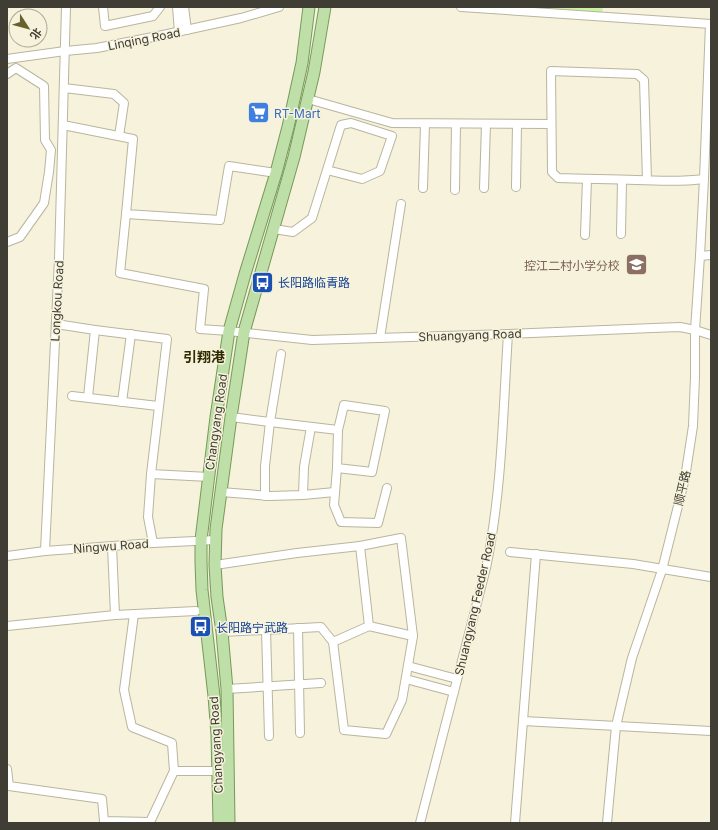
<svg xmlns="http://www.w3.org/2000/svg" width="718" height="830" viewBox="0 0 718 830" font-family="Inter,'Noto Sans SC',sans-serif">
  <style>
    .green { fill: #c9f2a2 }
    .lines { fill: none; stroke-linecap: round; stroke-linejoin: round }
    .minor-casing { stroke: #b9b59f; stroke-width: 10 }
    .major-casing { stroke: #77995a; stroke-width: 13 }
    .minor { stroke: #fff; stroke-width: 8 }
    .major { stroke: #bfdfa9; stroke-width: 11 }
    .labels { text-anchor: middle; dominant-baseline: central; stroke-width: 3; stroke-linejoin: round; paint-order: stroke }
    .street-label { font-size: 12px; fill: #3f3d34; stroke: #f6f2db }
    .shop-label { font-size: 12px; fill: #366cbe; stroke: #f6f2db; text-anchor: start }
    .education-label { font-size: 12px; fill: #785e54; stroke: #f6f2db; text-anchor: end }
    .transit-label { font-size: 12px; fill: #164399; stroke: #f6f2db; text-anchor: start }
    .quarter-label { font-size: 14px; font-weight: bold; fill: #302a00; stroke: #f6f2db }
  </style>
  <rect width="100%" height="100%" fill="#f6f2db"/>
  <polygon class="green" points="532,7 603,7 602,13"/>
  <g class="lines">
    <defs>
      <g id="minor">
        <polyline points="103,7 105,26 153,16 160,7"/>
        <polyline points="177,7 179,32"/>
        <polyline points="184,7 187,30"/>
        <polyline points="461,7 711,24"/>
        <polyline points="7,59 65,51 97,48 163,35 241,18 279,7"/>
        <polyline points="7,74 16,68 44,86 45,140 51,150 49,172 44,203 20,237 7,242"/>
        <polyline points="64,88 114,94 124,103 119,136"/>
        <polyline points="308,99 392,123 551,124"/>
        <polyline points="63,125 133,139 126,214 220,220 229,166 276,173"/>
        <path d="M647,180L644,80L637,74L551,71L552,172L558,178C584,179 610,179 636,180C659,181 682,182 704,179"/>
        <polyline points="516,187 517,124"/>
        <polyline points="423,188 425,124"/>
        <polyline points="484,188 486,124"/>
        <polyline points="455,190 456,124"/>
        <polyline points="126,214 120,273 204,289 200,329 229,331 312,340 508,334 653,328 680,327 695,330 711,335"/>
        <polyline points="274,229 293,232 312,218 341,125 351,123 392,136 380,171 362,179 327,170"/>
        <polyline points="621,234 622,180"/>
        <polyline points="585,235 587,179"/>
        <polyline points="700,256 711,255"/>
        <polyline points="56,324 95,330 167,339 151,474 209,477"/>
        <polyline points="380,338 401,204"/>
        <polyline points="72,396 158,406"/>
        <polyline points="88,397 95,330"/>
        <polyline points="122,402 131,334"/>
        <polyline points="231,417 270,422 281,354"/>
        <polyline points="337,468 334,505 341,522 378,523 387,488"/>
        <polyline points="151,474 148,517 153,543"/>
        <polyline points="221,492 270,496 303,495 335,492"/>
        <polyline points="303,495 304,467 311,427"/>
        <polyline points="265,496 265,466 270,422 338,430 344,405 385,411 372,472 337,468 338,430"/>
        <polyline points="112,546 115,615 196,611"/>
        <polyline points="360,546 401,538 413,636 369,626"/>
        <polyline points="45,551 59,258 66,7"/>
        <polyline points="510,552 633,564 711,577"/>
        <polyline points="7,556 45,551 153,543 216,540"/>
        <polyline points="215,565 297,553 360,546 369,626 333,642 321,627 222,632"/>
        <polyline points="134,614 124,690 132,727 172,743 174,771"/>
        <polyline points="7,626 115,615"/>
        <polyline points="298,628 300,733"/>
        <polyline points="266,630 269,736"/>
        <polyline points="333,642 344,730 386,734 402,700 413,636"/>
        <polyline points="408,666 457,679"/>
        <polyline points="406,679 454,692"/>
        <polyline points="227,689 321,683"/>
        <polyline points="523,721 711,731"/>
        <polyline points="7,769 9,786 102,799 104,821 150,822 174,771 218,771"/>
        <path d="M420,823L486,568C502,492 503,411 508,334"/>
        <polyline points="515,823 536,554"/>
        <polyline points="607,823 616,726 632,658 662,570 685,478 693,426 695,377 695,330 700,256 704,179 710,24"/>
      </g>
      <g id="major">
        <polyline points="219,823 217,735 214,696 202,590 201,562 201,540 216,417 229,331 245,274 276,173 288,127 302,63 309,7"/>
        <polyline points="229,823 227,689 222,632 217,597 215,565 216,529 231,417 244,332 294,157 314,72 325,7"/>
      </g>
    </defs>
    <use href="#minor" class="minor-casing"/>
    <use href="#major" class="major-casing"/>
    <use href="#minor" class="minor"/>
    <use href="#major" class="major"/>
  </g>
  <defs>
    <symbol id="supermarket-square" viewBox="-11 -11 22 22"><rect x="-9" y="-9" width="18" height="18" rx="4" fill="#3f7fe0" stroke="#f6f2db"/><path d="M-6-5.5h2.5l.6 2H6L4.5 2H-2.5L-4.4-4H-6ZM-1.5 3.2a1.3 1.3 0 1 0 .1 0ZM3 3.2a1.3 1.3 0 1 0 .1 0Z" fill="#fff"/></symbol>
    <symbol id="school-square" viewBox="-11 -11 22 22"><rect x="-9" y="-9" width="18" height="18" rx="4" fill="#8d6e63" stroke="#f6f2db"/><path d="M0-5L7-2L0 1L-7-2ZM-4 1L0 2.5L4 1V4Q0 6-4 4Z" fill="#fff"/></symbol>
    <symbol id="bus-square" viewBox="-11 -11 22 22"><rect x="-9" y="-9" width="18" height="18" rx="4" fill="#1a4fb4" stroke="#f6f2db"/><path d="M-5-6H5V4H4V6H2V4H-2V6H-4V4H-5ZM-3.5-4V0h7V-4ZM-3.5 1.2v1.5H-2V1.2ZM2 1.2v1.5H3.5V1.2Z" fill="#fff"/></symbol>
  </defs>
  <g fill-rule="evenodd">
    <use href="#supermarket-square" x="246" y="100" width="25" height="25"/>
    <use href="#school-square" x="624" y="252" width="25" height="25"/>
    <use href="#bus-square" x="250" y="270" width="25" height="25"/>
    <use href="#bus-square" x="188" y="614" width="25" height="25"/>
  </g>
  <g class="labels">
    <g class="street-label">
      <text transform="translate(144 39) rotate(-11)">Linqing Road</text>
      <text transform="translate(57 301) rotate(-87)">Longkou Road</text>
      <text transform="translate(470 335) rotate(-2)">Shuangyang Road</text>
      <text transform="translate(216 422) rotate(-82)">Changyang Road</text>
      <text transform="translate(682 488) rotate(-77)">顺平路</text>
      <text transform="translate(111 546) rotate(-4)">Ningwu Road</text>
      <text transform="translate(475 604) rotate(-77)">Shuangyang Feeder Road</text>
      <text transform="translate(216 745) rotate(-93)">Changyang Road</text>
    </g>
    <g class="shop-label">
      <text x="274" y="113">RT-Mart</text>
    </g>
    <g class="education-label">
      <text x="620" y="265">控江二村小学分校</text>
    </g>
    <g class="transit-label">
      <text x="278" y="282">长阳路临青路</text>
      <text x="216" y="627">长阳路宁武路</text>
    </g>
    <g class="quarter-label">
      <text x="204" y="356">引翔港</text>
    </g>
  </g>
  <rect width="718" height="830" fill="none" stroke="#3f3d34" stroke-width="16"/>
  <g transform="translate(28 28) rotate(126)"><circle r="19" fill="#f6f2db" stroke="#adaa98"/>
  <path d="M0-3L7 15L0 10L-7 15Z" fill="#68612d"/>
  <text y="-6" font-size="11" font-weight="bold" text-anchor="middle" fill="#3f3d34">北</text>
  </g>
</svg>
